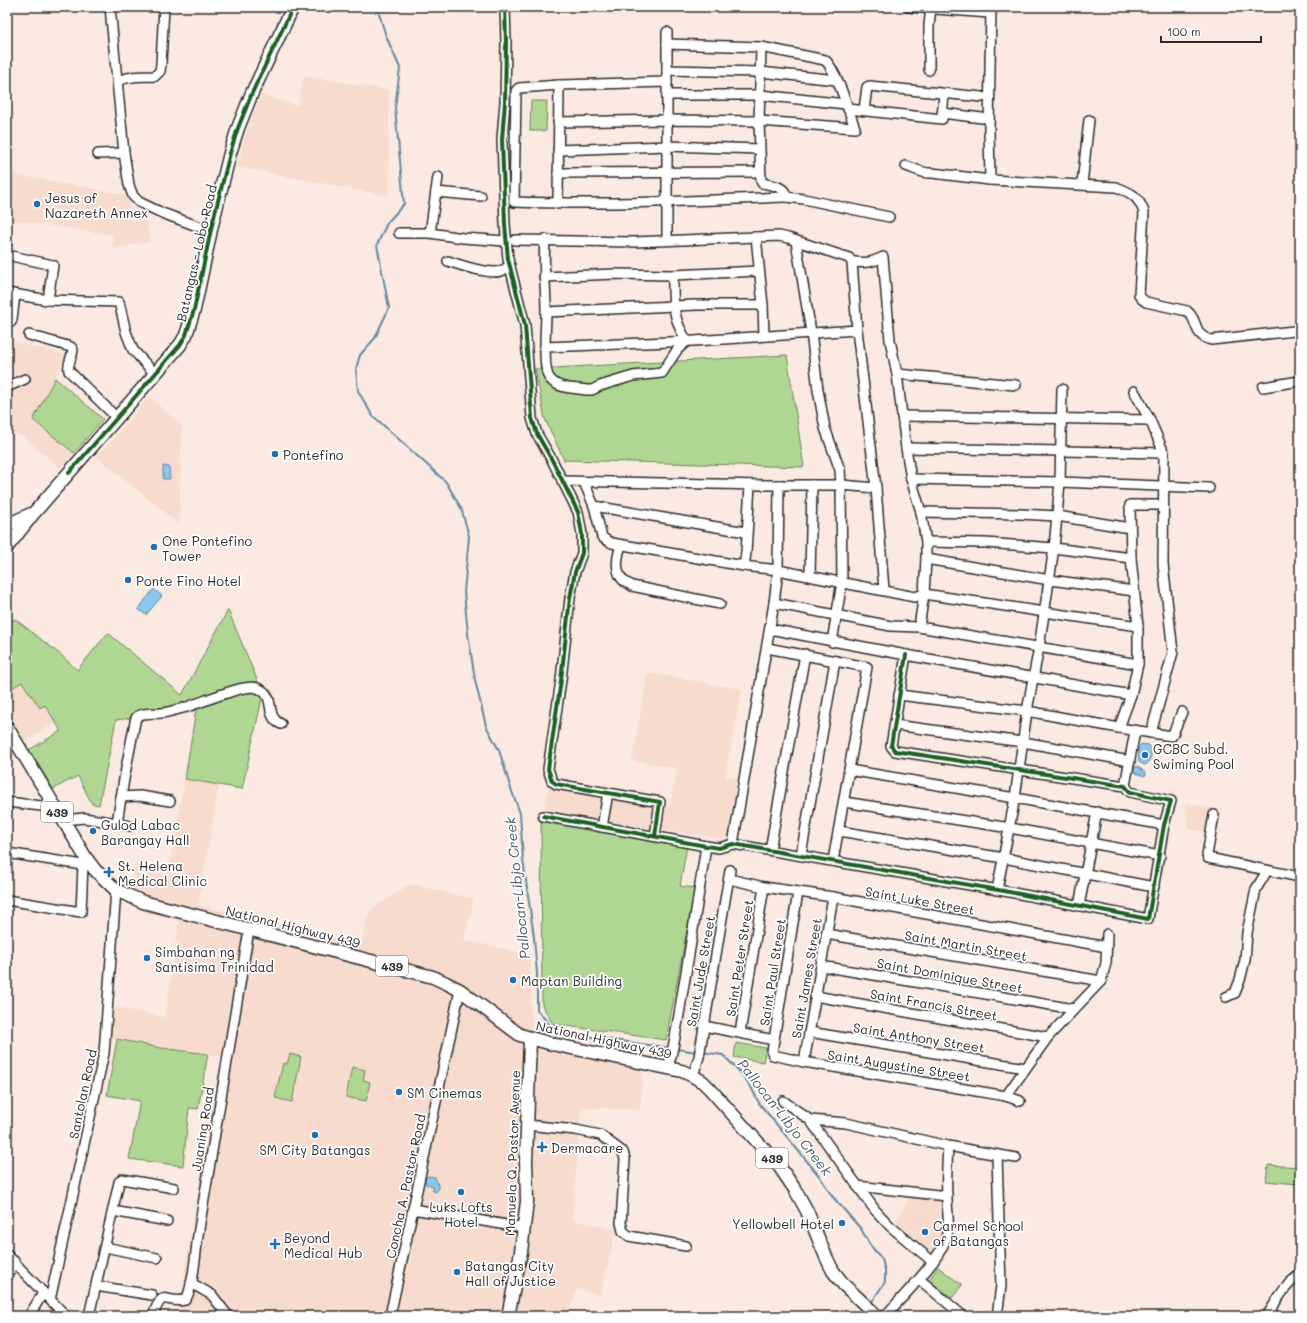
<svg xmlns="http://www.w3.org/2000/svg" width="1307" height="1323" viewBox="0 0 1307 1323" font-family="Mali,sans-serif">
  <style>
    .built { fill: #f6dbce }
    .green { fill: #afd793; stroke: #6d815f }
    .water { fill: #8cc6ec; stroke: #65889f }
    .lines { fill: none; stroke-linecap: round; stroke-linejoin: round }
    .stream { stroke: #65889f; stroke-width: 2 }
    .minor-casing { stroke: #2b2b2b; stroke-width: 12 }
    .major-casing { stroke: #2b2b2b; stroke-width: 15 }
    .minor { stroke: #fff; stroke-width: 9 }
    .major { stroke: #fff; stroke-width: 12 }
    .cycleway-casing { stroke: #fff; stroke-width: 6 }
    .cycleway { stroke: #1b5e20; stroke-width: 4 }
    .poi-dot { fill: #1f6fb2; stroke: #fff; stroke-width: 1.5 }
    .labels { text-anchor: middle; dominant-baseline: central; stroke-width: 3.5; stroke-linejoin: round; paint-order: stroke }
    .shield { fill: #fff; stroke: #6b6b6b; stroke-width: 1 }
    .shield-label { font-size: 12px; font-weight: bold; fill: #2b2b2b }
    .poi-label { font-size: 13px; fill: #2b2b2b; stroke: #fff; text-anchor: start }
    .street-label { font-size: 13px; fill: #2b2b2b; stroke: #fff }
    .water-label { font-size: 14px; font-style: italic; fill: #485a65; stroke: #fff }
  </style>
  <rect width="100%" height="100%" fill="#faeae2"/>
  <filter id="ink" filterUnits="userSpaceOnUse"><feTurbulence type="fractalNoise" baseFrequency=".025" numOctaves="2"/><feDisplacementMap in="SourceGraphic" scale="8" xChannelSelector="R" yChannelSelector="G"/><feConvolveMatrix kernelMatrix="1 2 1 2 8 2 1 2 1" color-interpolation-filters="sRGB"/></filter>
  <g filter="url(#ink)">
    <g class="built">
      <polygon points="304,76 389,90 389,196 237,167 246,134 261,95 298,106"/>
      <polygon points="7,173 126,195 133,221 147,220 150,241 114,249 112,235 7,219"/>
      <polygon points="7,340 66,355 33,420 74,453 60,468 24,437 7,431"/>
      <polygon points="149,397 182,426 179,524 97,457"/>
      <polygon points="648,673 742,689 725,777 737,778 728,838 717,838 544,812 551,775 670,807 677,768 632,760"/>
      <polygon points="22,682 40,708 45,705 56,722 24,742 7,715 7,691"/>
      <polygon points="185,779 219,785 198,905 361,944 369,912 409,884 474,899 464,940 530,955 532,1031 540,1050 643,1070 640,1110 581,1107 572,1220 616,1230 600,1295 577,1289 567,1316 194,1316 178,1312 221,1056 161,1048 110,1038 114,1007 165,1017 179,921 144,912 129,903 135,865 169,867"/>
      <polygon points="1185,803 1215,808 1210,832 1189,829"/>
      <polygon points="912,1193 940,1198 942,1242 933,1254 896,1222"/>
    </g>
    <g class="green">
      <polygon points="531,101 547,101 546,131 530,131"/>
      <polygon points="787,355 804,467 564,460 545,419 535,369"/>
      <polygon points="55,378 103,419 74,453 33,420"/>
      <polygon points="228,610 263,694 242,789 185,779 196,709 116,720 99,805 92,804 78,776 53,789 29,750 61,731 45,705 40,708 22,682 7,691 7,624 15,619 61,655 77,670 108,633 182,695"/>
      <polygon points="541,819 687,846 680,886 695,888 666,1040 553,1024 542,1005"/>
      <polygon points="117,1039 161,1048 208,1054 198,1109 189,1108 183,1166 129,1159 140,1101 107,1095"/>
      <polygon points="736,1043 766,1048 763,1062 734,1057"/>
      <polygon points="290,1054 301,1057 292,1102 275,1098 283,1063 287,1064"/>
      <polygon points="352,1067 365,1070 363,1080 370,1082 366,1101 346,1097"/>
      <polygon points="1268,1165 1299,1167 1297,1184 1266,1181"/>
      <polygon points="938,1267 962,1285 952,1298 929,1280"/>
    </g>
    <g class="water">
      <polygon points="163,466 169,467 170,479 163,479"/>
      <polygon points="154,589 162,596 146,615 138,609"/>
      <path d="M1141,744L1149,745C1154,752 1151,757 1147,764L1144,765L1139,762L1138,750Z"/>
      <polygon points="1135,766 1137,766 1146,773 1146,775 1144,776 1134,772"/>
      <polygon points="430,1176 435,1177 439,1188 436,1192 433,1191 432,1189 434,1188 433,1186 426,1184 425,1182 426,1177"/>
    </g>
    <g class="lines">
      <g class="stream">
        <polyline points="377,7 386,36 400,68 395,108 404,204 387,223 377,245 389,308 375,338 360,355 356,369 358,391 372,415 446,482 461,508 469,536 464,592 468,634 475,680 486,726 499,750 511,789 520,813 523,860 534,937 537,973 537,1010 556,1032 670,1048"/>
        <polyline points="676,1049 698,1052"/>
        <polyline points="702,1052 723,1055 740,1072 751,1087 759,1103 820,1177 832,1196 861,1229 870,1245 882,1259 885,1271 885,1282 871,1303"/>
        <polyline points="862,1316 866,1310"/>
      </g>
      <defs>
        <g id="minor">
          <polyline points="110,7 124,153 129,185 133,196 139,202 162,213 211,231"/>
          <polyline points="505,7 506,42 505,102 502,139 505,224 508,259 525,325 532,418 537,434 552,460 578,512 582,534 582,553 575,572 570,598 561,680 548,769 552,781 556,784 660,802 655,836"/>
          <polyline points="908,7 990,13"/>
          <polyline points="667,32 667,240"/>
          <path d="M761,47L759,121L761,181L762,183C771,185 786,186 786,197"/>
          <polyline points="667,70 760,72 837,80"/>
          <polyline points="929,70 929,26 931,7"/>
          <path d="M118,81C130,75 142,77 155,76L160,71L161,64L164,7"/>
          <path d="M667,82L559,85L519,88L516,91V95L514,202C605,205 695,201 786,197L804,199L889,217"/>
          <polyline points="667,95 760,95 846,104"/>
          <polyline points="848,109 942,119 944,94"/>
          <polyline points="864,110 867,87 869,86 982,97"/>
          <polyline points="942,113 982,118"/>
          <path d="M558,122L667,120L759,121L855,128C849,112 837,71 825,60L761,47L667,44"/>
          <polyline points="558,150 667,146 759,149"/>
          <polyline points="98,154 124,153"/>
          <path d="M906,166C916,169 922,174 932,173L990,180L1116,187C1132,193 1138,196 1144,212L1139,295L1142,299L1146,302L1187,311C1199,320 1192,335 1211,340L1294,331L1298,332L1300,333"/>
          <polyline points="558,173 760,172"/>
          <polyline points="990,180 989,129 991,7"/>
          <polyline points="1082,184 1089,120"/>
          <polyline points="436,192 481,196"/>
          <polyline points="558,204 559,85"/>
          <polyline points="399,233 430,233 463,238 506,241"/>
          <polyline points="430,233 438,177"/>
          <polyline points="756,237 763,305 764,336"/>
          <path d="M545,239C543,264 546,288 546,313C546,327 542,370 550,379C558,389 575,388 587,390H592L600,386L633,376L662,373L677,350L687,341C672,318 673,302 673,275"/>
          <polyline points="515,240 633,242 779,236 788,238 849,258 852,262 857,330 876,488 884,590"/>
          <polyline points="796,241 811,332 818,390 825,428 840,470 841,485 842,582 832,642"/>
          <polyline points="7,255 53,265 48,300"/>
          <path d="M448,261C460,265 489,275 501,271C504,270 507,267 510,266"/>
          <path d="M852,262C865,263 871,263 883,257L890,340L897,374L906,448L911,479L921,512L926,542V559L924,594L919,627"/>
          <polyline points="544,277 615,274 673,275 759,271"/>
          <polyline points="7,293 48,300 119,302 126,332 133,350 155,374"/>
          <polyline points="546,312 696,305 763,305"/>
          <polyline points="7,324 11,322 12,319 15,295"/>
          <path d="M29,335L71,347L73,350C72,358 67,364 69,371L117,418"/>
          <polyline points="545,347 694,341 857,330"/>
          <polyline points="897,374 1016,385"/>
          <polyline points="7,387 25,379"/>
          <polyline points="1263,387 1300,381"/>
          <polyline points="1134,391 1150,420 1164,453 1163,564 1173,652 1151,733"/>
          <polyline points="902,416 1150,420"/>
          <polyline points="906,448 1164,453"/>
          <polyline points="911,479 1060,482 1209,488"/>
          <polyline points="562,481 763,485 841,485 876,488"/>
          <polyline points="584,482 594,506 602,537 606,540 612,543 744,566 778,570 915,597 924,594 1138,626"/>
          <polyline points="594,506 746,532"/>
          <polyline points="921,512 1020,514 1057,516 1130,528"/>
          <polyline points="926,542 985,543 1054,548 1131,558"/>
          <path d="M621,545C617,557 614,572 624,581C626,583 630,584 632,586L720,604"/>
          <polyline points="926,559 1050,580 1134,591"/>
          <polyline points="744,566 746,553 750,485"/>
          <polyline points="810,576 812,485"/>
          <polyline points="774,603 891,626 919,627 1138,664"/>
          <polyline points="770,629 906,655 1131,695"/>
          <polyline points="767,648 867,667 833,861"/>
          <polyline points="899,695 1027,711 1119,728 1172,736 1182,712"/>
          <polyline points="894,725 1023,742 1130,761"/>
          <polyline points="1119,728 1131,695 1138,664 1138,626 1131,558 1130,505 1163,505"/>
          <polyline points="849,770 1015,798 1164,825"/>
          <polyline points="1125,786 1135,731"/>
          <polyline points="121,797 140,796 170,801"/>
          <polyline points="7,802 41,806 52,803"/>
          <polyline points="844,802 1010,828 1160,856"/>
          <polyline points="1214,815 1207,855 1208,858 1300,877"/>
          <polyline points="543,816 706,846 719,848 733,844 1004,891 1148,919 1164,825 1171,801 1130,792 1125,786 895,751 891,746 906,655"/>
          <path d="M63,820L84,818L117,823L124,779L135,722C136,719 135,718 138,716C144,712 155,714 162,713C169,712 176,710 183,708C199,704 244,683 257,688C278,695 263,716 281,724"/>
          <polyline points="117,823 130,826"/>
          <polyline points="602,827 608,793"/>
          <polyline points="839,831 1004,858 1154,887"/>
          <polyline points="733,844 774,603 778,570 779,485"/>
          <polyline points="770,850 805,654"/>
          <polyline points="7,853 83,865"/>
          <polyline points="801,855 835,661"/>
          <polyline points="729,879 764,887 833,897 1107,947"/>
          <polyline points="997,890 1015,798 1027,711 1039,647 1054,548 1060,482 1062,389"/>
          <polyline points="798,892 772,1052 773,1055 804,1062 1006,1096 1020,1101"/>
          <polyline points="7,900 81,912 83,865 86,858"/>
          <polyline points="1079,906 1097,812"/>
          <polyline points="826,934 1101,981"/>
          <polyline points="821,966 1074,1009"/>
          <polyline points="815,996 1048,1037"/>
          <polyline points="1226,997 1235,993 1240,980 1245,960 1247,933 1256,889 1267,871"/>
          <polyline points="704,1026 774,1040"/>
          <polyline points="809,1032 1025,1068"/>
          <polyline points="740,1033 764,887"/>
          <polyline points="804,1062 833,897"/>
          <path d="M668,1068C676,1040 679,1012 684,984C692,938 699,892 706,846"/>
          <polyline points="693,1076 699,1057 730,870"/>
          <polyline points="1006,1096 1048,1037 1101,981 1106,963 1107,934"/>
          <polyline points="783,1101 810,1120 875,1210 890,1226 933,1262"/>
          <polyline points="810,1120 846,1123 948,1146 1016,1158"/>
          <polyline points="527,1125 576,1130 600,1135 623,1152 625,1159 621,1223 623,1231 629,1236 686,1246"/>
          <polyline points="857,1186 947,1196"/>
          <polyline points="413,1209 524,1228"/>
          <polyline points="113,1211 167,1221"/>
          <polyline points="105,1247 157,1258"/>
          <polyline points="7,1255 66,1316"/>
          <polyline points="7,1277 14,1261"/>
          <polyline points="919,1279 963,1316"/>
          <polyline points="191,1283 212,1295 228,1316"/>
          <polyline points="96,1286 152,1295"/>
          <polyline points="50,1300 104,1053 116,890"/>
          <polyline points="29,1316 43,1293"/>
          <polyline points="89,1316 119,1182 122,1179 174,1188"/>
          <path d="M153,1316C163,1287 164,1304 185,1300C193,1292 196,1249 198,1235L249,930"/>
          <polyline points="390,1316 460,990"/>
          <path d="M885,1316C902,1297 943,1258 947,1234C950,1222 947,1210 947,1198C946,1180 947,1163 948,1146"/>
          <polyline points="997,1316 1001,1286 997,1155"/>
          <path d="M1267,1316C1276,1302 1285,1284 1300,1275"/>
        </g>
        <g id="major">
          <polyline points="7,525 31,514"/>
          <polyline points="7,547 33,514 155,374 180,345 186,335 194,310 212,225 230,153 238,128 252,93 293,7"/>
          <polyline points="7,727 86,858 95,870 116,890 143,902 433,977 446,983 460,990 520,1035 552,1044 682,1071 693,1076 703,1082 710,1089 779,1166 796,1191 807,1211 826,1257 833,1271 844,1285 877,1316"/>
          <polyline points="508,1316 521,1252 527,1201 526,1160 530,1038"/>
        </g>
      </defs>
      <use href="#minor" class="minor-casing"/>
      <use href="#major" class="major-casing"/>
      <use href="#minor" class="minor"/>
      <use href="#major" class="major"/>
      <defs>
        <g id="cycleway">
          <polyline points="505,7 506,42 505,102 502,139 505,224 508,259 525,325 532,418 537,434 552,460 578,512 582,534 582,553 575,572 570,598 561,680 548,769 552,781 556,784 660,802 655,836"/>
          <polyline points="69,473 155,374 180,345 186,335 194,310 212,225 230,153 238,128 252,93 293,7"/>
          <polyline points="543,816 706,846 719,848 733,844 1004,891 1148,919 1164,825 1171,801 1130,792 1125,786 895,751 891,746 906,655"/>
        </g>
      </defs>
      <use href="#cycleway" class="cycleway-casing"/>
      <use href="#cycleway" class="cycleway"/>
    </g>
  </g>
  <g class="poi-dot">
    <circle cx="37" cy="204" r="4"/>
    <circle cx="275" cy="454" r="4"/>
    <circle cx="154" cy="547" r="4"/>
    <circle cx="128" cy="580" r="4"/>
    <circle cx="1145" cy="755" r="4"/>
    <circle cx="93" cy="831" r="4"/>
    <path d="M107 866h4v4h4v4h-4v4h-4v-4h-4v-4h4z"/>
    <circle cx="147" cy="958" r="4"/>
    <circle cx="513" cy="980" r="4"/>
    <circle cx="399" cy="1092" r="4"/>
    <circle cx="315" cy="1135" r="4"/>
    <path d="M540 1141h4v4h4v4h-4v4h-4v-4h-4v-4h4z"/>
    <circle cx="461" cy="1192" r="4"/>
    <circle cx="842" cy="1223" r="4"/>
    <circle cx="925" cy="1232" r="4"/>
    <path d="M273 1238h4v4h4v4h-4v4h-4v-4h-4v-4h4z"/>
    <circle cx="457" cy="1272" r="4"/>
  </g>
  <g class="labels">
    <g class="shield">
      <rect x="41" y="802" width="32" height="20" rx="3"/>
      <rect x="376" y="956" width="32" height="20" rx="3"/>
      <rect x="756" y="1148" width="32" height="20" rx="3"/>
    </g>
    <g class="shield-label">
      <text x="57" y="812">439</text>
      <text x="392" y="966">439</text>
      <text x="772" y="1158">439</text>
    </g>
    <g class="poi-label">
      <text x="45" y="197">Jesus of<tspan x="45" dy="15">Nazareth Annex</tspan></text>
      <text x="283" y="454">Pontefino</text>
      <text x="162" y="540">One Pontefino<tspan x="162" dy="15">Tower</tspan></text>
      <text x="136" y="580">Ponte Fino Hotel</text>
      <text x="1153" y="748">GCBC Subd.<tspan x="1153" dy="15">Swiming Pool</tspan></text>
      <text x="101" y="824">Gulod Labac<tspan x="101" dy="15">Barangay Hall</tspan></text>
      <text x="118" y="865">St. Helena<tspan x="118" dy="15">Medical Clinic</tspan></text>
      <text x="155" y="951">Simbahan ng<tspan x="155" dy="15">Santisima Trinidad</tspan></text>
      <text x="521" y="980">Maptan Building</text>
      <text x="407" y="1092">SM Cinemas</text>
      <text x="551" y="1147">Dermacare</text>
      <text x="315" y="1149" text-anchor="middle">SM City Batangas</text>
      <text x="461" y="1206" text-anchor="middle">Luks Lofts<tspan x="461" dy="15">Hotel</tspan></text>
      <text x="834" y="1223" text-anchor="end">Yellowbell Hotel</text>
      <text x="933" y="1225">Carmel School<tspan x="933" dy="15">of Batangas</tspan></text>
      <text x="284" y="1237">Beyond<tspan x="284" dy="15">Medical Hub</tspan></text>
      <text x="465" y="1265">Batangas City<tspan x="465" dy="15">Hall of Justice</tspan></text>
    </g>
    <g class="street-label">
      <text transform="translate(196 253) rotate(-77)">Batangas - Lobo Road</text>
      <text transform="translate(920 900) rotate(10)">Saint Luke Street</text>
      <text transform="translate(293 926) rotate(14)">National Highway 439</text>
      <text transform="translate(966 945) rotate(10)">Saint Martin Street</text>
      <text transform="translate(739 958) rotate(-81)">Saint Peter Street</text>
      <text transform="translate(700 971) rotate(-80)">Saint Jude Street</text>
      <text transform="translate(772 972) rotate(-81)">Saint Paul Street</text>
      <text transform="translate(950 975) rotate(10)">Saint Dominique Street</text>
      <text transform="translate(806 978) rotate(-80)">Saint James Street</text>
      <text transform="translate(934 1004) rotate(10)">Saint Francis Street</text>
      <text transform="translate(919 1037) rotate(9)">Saint Anthony Street</text>
      <text transform="translate(604 1039) rotate(12)">National Highway 439</text>
      <text transform="translate(899 1065) rotate(9)">Saint Augustine Street</text>
      <text transform="translate(82 1094) rotate(-78)">Santolan Road</text>
      <text transform="translate(202 1129) rotate(-81)">Juaning Road</text>
      <text transform="translate(512 1153) rotate(-88)">Manuela Q. Pastor Avenue</text>
      <text transform="translate(405 1186) rotate(-78)">Concha A. Pastor Road</text>
    </g>
    <g class="water-label">
      <text transform="translate(517 888) rotate(-96)">Pallocan-Libjo Creek</text>
      <text transform="translate(785 1117) rotate(52)">Pallocan-Libjo Creek</text>
    </g>
  </g>
  <rect width="1307" height="1323" fill="none" stroke="#fff" stroke-width="24"/>
  <rect x="12" y="12" width="1283" height="1299" fill="none" stroke="#2b2b2b" stroke-width="1.5" filter="url(#ink)"/>
  <path d="M1161 36v6h100v-6" fill="none" stroke="#2b2b2b" stroke-width="2"/>
  <text x="1167" y="36" font-size="12" fill="#2b2b2b" stroke="#ffffff" stroke-width="3" paint-order="stroke">100 m</text>
</svg>
